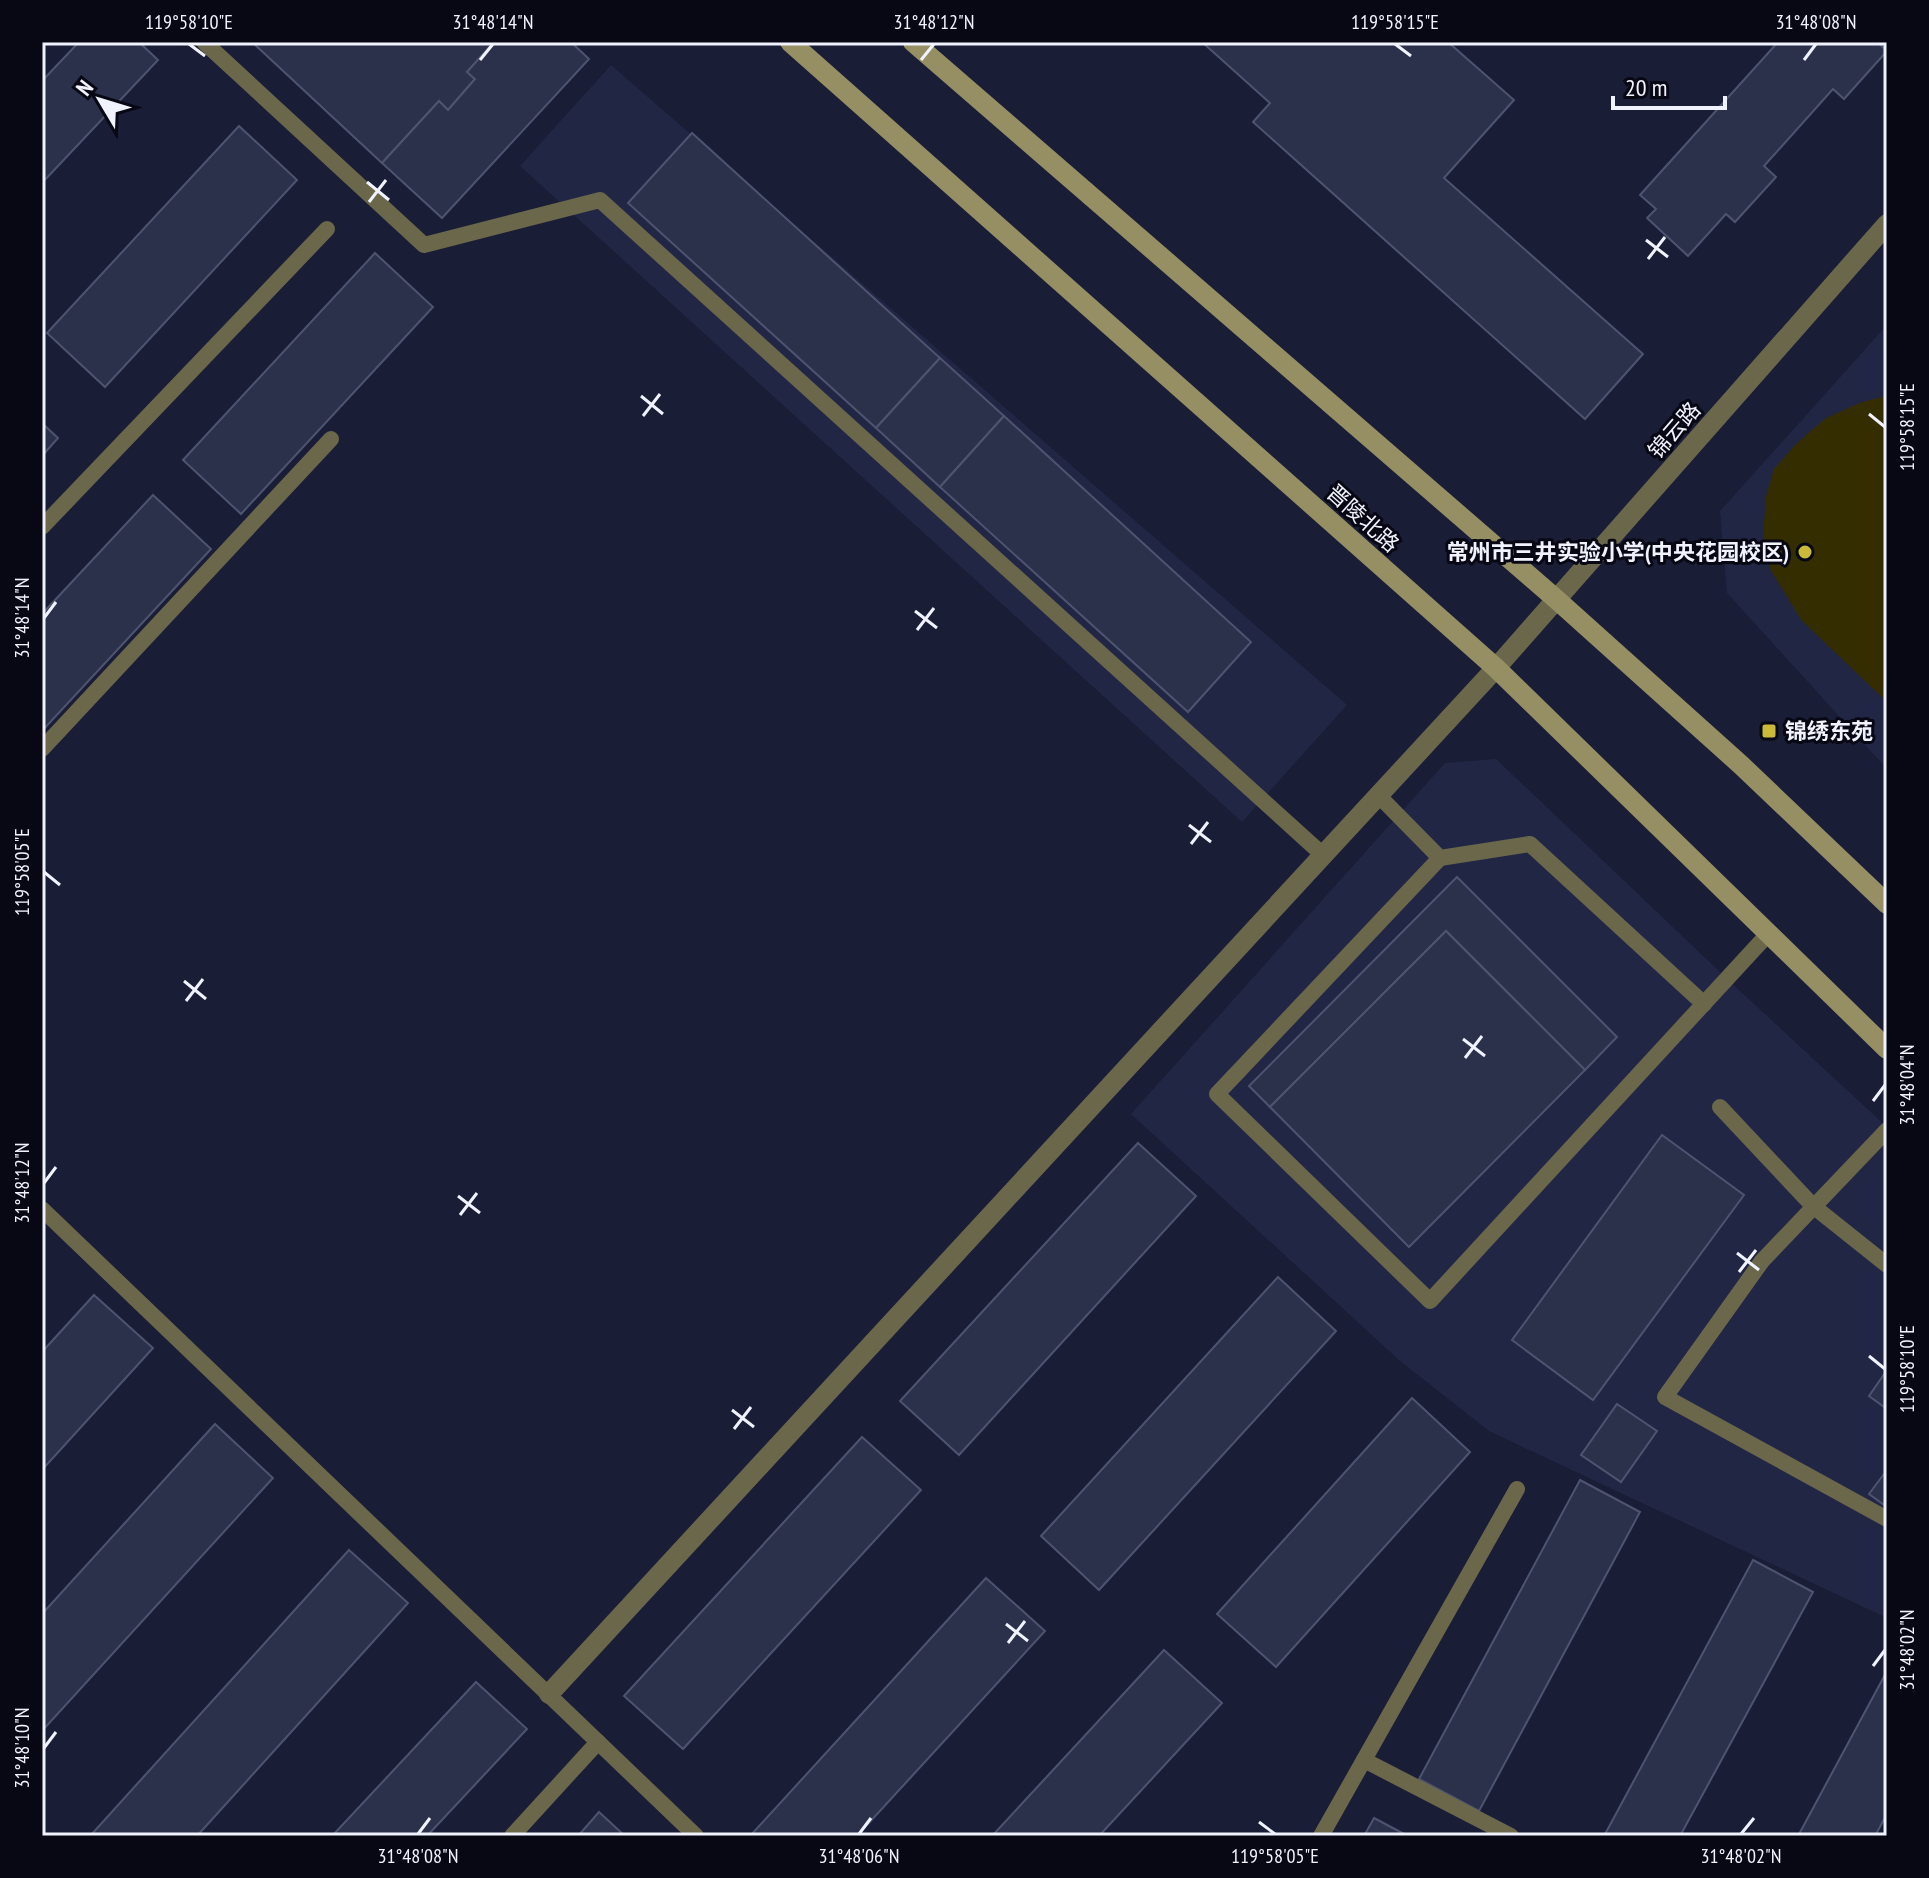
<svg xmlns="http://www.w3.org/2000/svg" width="1929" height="1878" viewBox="0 0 1929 1878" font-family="'PT Sans Narrow','Noto Sans SC',sans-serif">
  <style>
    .built { fill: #222645 }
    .green { fill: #342d00 }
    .building { fill: #2c314b; stroke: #4e5470; stroke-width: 2 }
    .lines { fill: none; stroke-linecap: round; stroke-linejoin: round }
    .service { stroke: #6a674b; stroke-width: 16 }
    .minor { stroke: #6a674b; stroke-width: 20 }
    .tertiary { stroke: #6a674b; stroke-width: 20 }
    .secondary { stroke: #968f63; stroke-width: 20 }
    .ticks { fill: none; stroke: #f0f2fd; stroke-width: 3 }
    .poi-dot { fill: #cbb939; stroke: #070813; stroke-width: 3 }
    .labels { text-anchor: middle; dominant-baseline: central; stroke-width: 6; stroke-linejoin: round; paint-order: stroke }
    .street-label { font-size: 22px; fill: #f0f2fd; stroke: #070813 }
    .poi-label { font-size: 22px; font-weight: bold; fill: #f0f2fd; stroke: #070813; text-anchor: end }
    .neatline { fill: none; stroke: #f0f2fd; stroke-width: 3 }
    .ticks-label { font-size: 20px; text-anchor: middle; fill: #f0f2fd }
  </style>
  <rect width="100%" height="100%" fill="#191d36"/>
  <g class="built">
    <polygon points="611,65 1347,705 1242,822 520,166"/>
    <polygon points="1887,325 1887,769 1727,593 1720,511"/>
    <polygon points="1496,759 1740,991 1887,1127 1887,1618 1489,1431 1399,1360 1131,1114 1445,763"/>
  </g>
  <polygon class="green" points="1887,396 1887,702 1802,621 1771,571 1763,536 1766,496 1774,469 1796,444 1826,418 1862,402"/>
  <g class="building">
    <polygon points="79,42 139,42 158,60 42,183 42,81"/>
    <polygon points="252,42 494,42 467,72 475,79 448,110 439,101 382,163"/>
    <polygon points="494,42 571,42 589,59 442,218 382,163 439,101 448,110 475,79 467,72"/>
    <polygon points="1202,42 1448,42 1514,100 1444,178 1643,354 1585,419 1253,122 1270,103"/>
    <polygon points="1778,42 1877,42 1887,51 1844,99 1833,89 1764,166 1776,177 1735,222 1726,214 1688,256 1647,218 1656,209 1640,195"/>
    <polygon points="239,126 297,180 105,387 47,333"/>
    <polygon points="692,133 940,358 876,428 628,203"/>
    <polygon points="375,253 433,307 241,514 183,460"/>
    <polygon points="940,358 1004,416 940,487 876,428"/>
    <polygon points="1004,416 1251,642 1188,712 940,487"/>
    <polygon points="42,423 58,438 42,456"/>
    <polygon points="153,495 211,549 42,731 42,614"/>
    <polygon points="1457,877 1617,1037 1585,1070 1446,931 1270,1107 1249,1086"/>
    <polygon points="1446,931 1585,1070 1409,1247 1270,1107"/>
    <polygon points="1662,1135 1744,1195 1593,1400 1512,1340"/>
    <polygon points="1138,1143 1196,1196 959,1455 900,1401"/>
    <polygon points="1278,1277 1336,1331 1099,1590 1041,1536"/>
    <polygon points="94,1295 153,1348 42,1470 42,1352"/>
    <polygon points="1887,1370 1887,1409 1869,1396"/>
    <polygon points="1412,1398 1470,1452 1276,1667 1217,1614"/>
    <polygon points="1617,1404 1657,1431 1621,1482 1581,1455"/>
    <polygon points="215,1424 273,1478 42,1731 42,1614"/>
    <polygon points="862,1437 921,1490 683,1749 624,1696"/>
    <polygon points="1887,1470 1887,1507 1869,1494"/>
    <polygon points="1580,1480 1640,1512 1479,1811 1419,1779"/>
    <polygon points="349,1550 408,1603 197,1836 90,1836"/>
    <polygon points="1753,1560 1813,1592 1680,1836 1604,1836"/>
    <polygon points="986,1578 1045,1631 857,1836 750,1836"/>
    <polygon points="1164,1650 1222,1703 1099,1836 992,1836"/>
    <polygon points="1887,1671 1887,1814 1875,1836 1798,1836"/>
    <polygon points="476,1682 527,1729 427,1836 332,1836"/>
    <polygon points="599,1812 625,1836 578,1836"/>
    <polygon points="1374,1818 1408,1836 1364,1836"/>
  </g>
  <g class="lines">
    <g class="service">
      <polyline points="204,42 424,245 600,200 1323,855"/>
      <polyline points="42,527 327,229"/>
      <polyline points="42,749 331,439"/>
      <polyline points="1378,795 1440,858 1530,844 1704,1004"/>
      <polyline points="1440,858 1217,1094 1430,1301 1769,933"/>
      <polyline points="1720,1107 1813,1206 1887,1265"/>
      <polyline points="1887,1130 1762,1261 1665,1397 1887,1519"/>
      <polyline points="42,1209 696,1836"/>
      <polyline points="1364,1760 1511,1836"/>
      <polyline points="512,1836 598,1742"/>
      <polyline points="1321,1836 1517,1489"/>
    </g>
    <polyline class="minor" points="549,1694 1496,668"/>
    <polyline class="tertiary" points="1496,668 1887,224"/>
    <g class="secondary">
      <polyline points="790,42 1496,668 1887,1049"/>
      <polyline points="913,42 1556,599 1741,765 1887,904"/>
    </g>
  </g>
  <path class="ticks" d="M189,44L205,56M1395,44L1411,56M480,60L493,44M921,60L934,44M1804,60L1816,44M367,182L389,200M369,202L386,180M1646,240L1668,257M1648,259L1665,237M641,396L663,414M1869,414L1885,427M643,416L660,394M915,611L937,628M44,618L56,602M917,630L934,608M1189,825L1211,842M1191,844L1208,822M44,872L60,885M184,981L206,999M186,1001L203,979M1463,1039L1485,1056M1465,1058L1482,1036M1873,1101L1885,1085M44,1183L56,1167M458,1196L480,1213M460,1215L477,1193M1737,1253L1759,1270M1739,1272L1756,1250M1869,1356L1885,1369M732,1410L754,1427M734,1429L751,1407M1006,1624L1028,1641M1008,1643L1025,1621M1873,1666L1885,1650M44,1748L56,1732M1259,1822L1275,1834M418,1834L430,1818M859,1834L871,1818M1741,1834L1754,1818"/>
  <g class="poi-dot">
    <circle cx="1805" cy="552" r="8"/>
    <rect x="1761" y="723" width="16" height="16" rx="4"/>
  </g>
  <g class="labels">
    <g class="street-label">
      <text transform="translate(1674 430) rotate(-49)">锦云路</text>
      <text transform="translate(1363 518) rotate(42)">晋陵北路</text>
    </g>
    <g class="poi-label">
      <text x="1789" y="552">常州市三井实验小学(中央花园校区)</text>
      <text x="1785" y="731" text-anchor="start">锦绣东苑</text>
    </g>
  </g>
  <rect width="1929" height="1878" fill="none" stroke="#070813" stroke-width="88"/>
  <g transform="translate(100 100) rotate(308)" stroke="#070813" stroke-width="6" paint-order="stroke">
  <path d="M0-6L14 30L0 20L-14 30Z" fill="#f0f2fd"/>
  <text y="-12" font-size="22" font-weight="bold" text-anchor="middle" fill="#f0f2fd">N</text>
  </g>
  <path d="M1613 96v12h112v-12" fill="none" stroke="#f0f2fd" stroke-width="4"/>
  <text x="1625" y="96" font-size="24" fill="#f0f2fd" stroke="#070813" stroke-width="6" paint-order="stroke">20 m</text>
  <rect x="44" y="44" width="1841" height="1790" class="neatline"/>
  <g class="ticks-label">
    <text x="189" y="29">119°58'10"E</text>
    <text x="493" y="29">31°48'14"N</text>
    <text x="934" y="29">31°48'12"N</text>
    <text x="1395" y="29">119°58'15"E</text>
    <text x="1816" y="29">31°48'08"N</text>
    <text transform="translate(1907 427) rotate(-90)" y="7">119°58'15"E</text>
    <text transform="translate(22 618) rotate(-90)" y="7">31°48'14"N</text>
    <text transform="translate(22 872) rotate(-90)" y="7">119°58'05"E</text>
    <text transform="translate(1907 1085) rotate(-90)" y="7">31°48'04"N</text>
    <text transform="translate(22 1183) rotate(-90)" y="7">31°48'12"N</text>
    <text transform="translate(1907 1369) rotate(-90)" y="7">119°58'10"E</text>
    <text transform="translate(1907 1650) rotate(-90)" y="7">31°48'02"N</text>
    <text transform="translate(22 1748) rotate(-90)" y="7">31°48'10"N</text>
    <text x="418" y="1863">31°48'08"N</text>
    <text x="859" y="1863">31°48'06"N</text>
    <text x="1275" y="1863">119°58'05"E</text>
    <text x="1741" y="1863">31°48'02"N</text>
  </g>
</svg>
